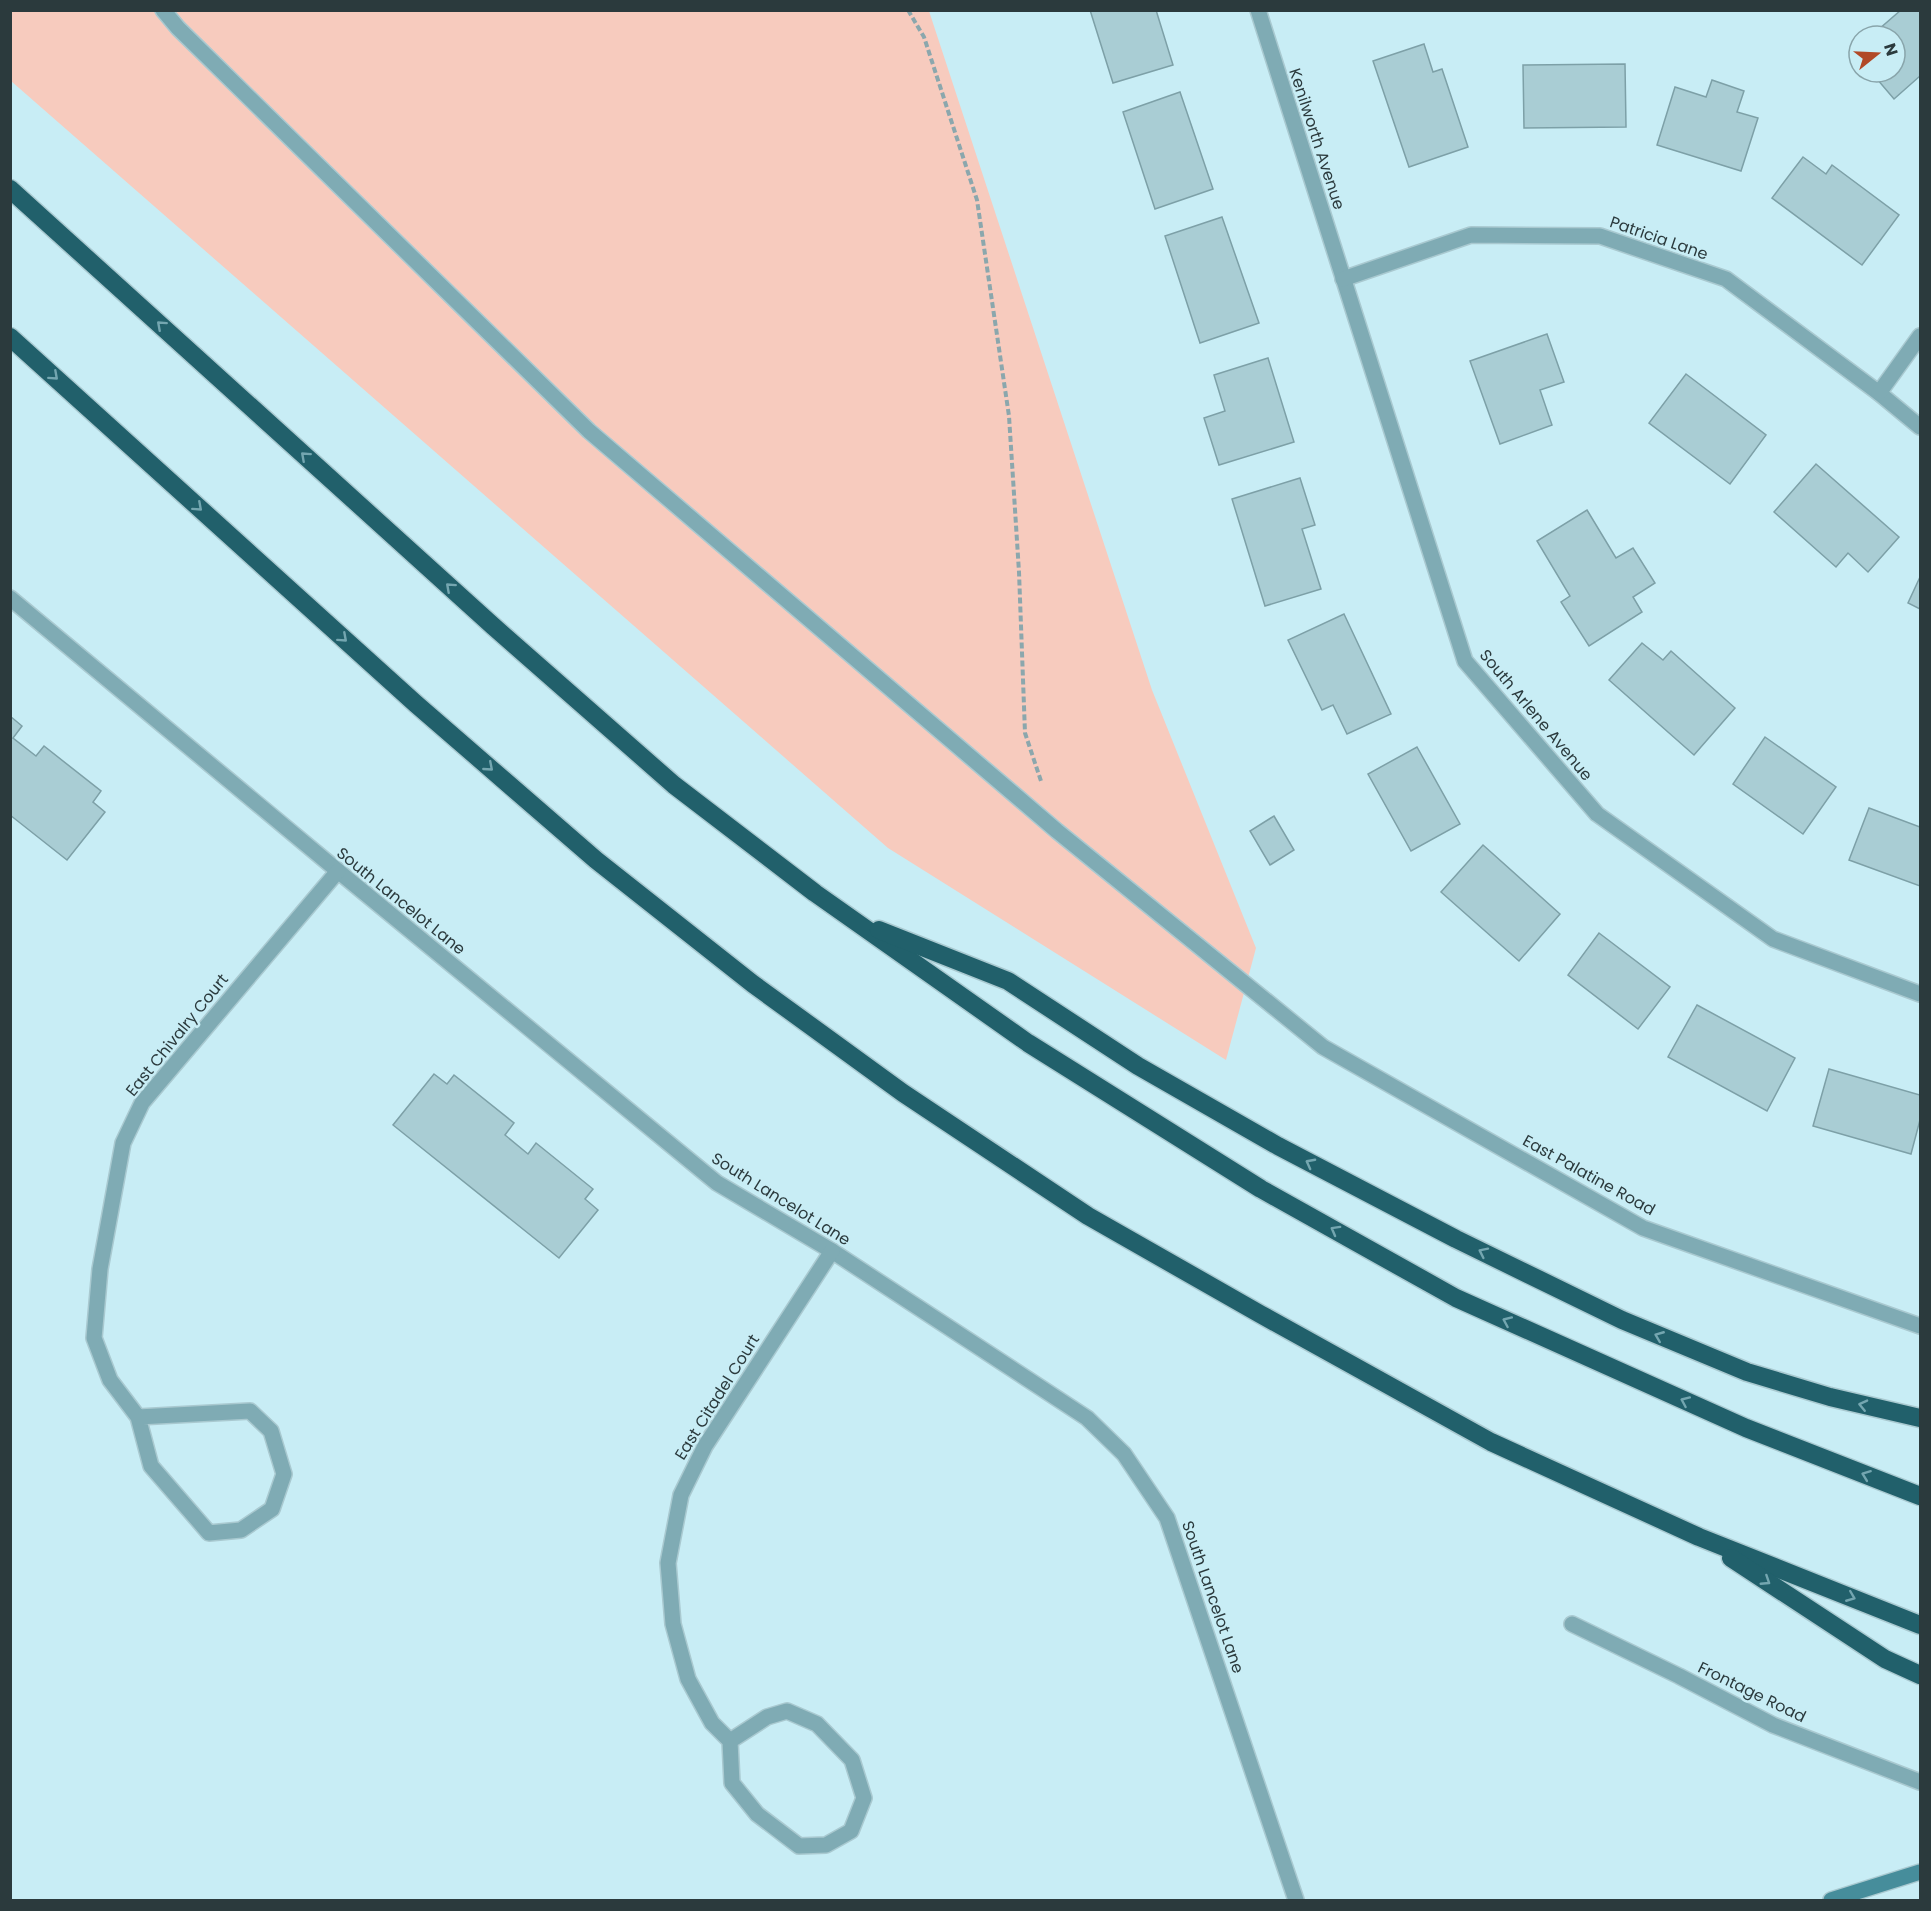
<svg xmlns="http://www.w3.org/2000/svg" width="1931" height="1911" viewBox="0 0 1931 1911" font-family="Poppins,sans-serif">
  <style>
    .green { fill: #f7cbbe }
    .building { fill: #a9cdd4; stroke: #7da0a7; stroke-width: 1.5 }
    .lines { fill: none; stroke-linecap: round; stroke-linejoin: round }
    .street-casing { stroke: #a9c9d0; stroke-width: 18 }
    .secondary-casing { stroke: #a9c9d0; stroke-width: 18 }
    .highway-casing { stroke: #a9c9d0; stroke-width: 21 }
    .path { stroke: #8ba7ad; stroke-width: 4; stroke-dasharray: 6 3; stroke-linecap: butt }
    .street { stroke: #7fabb4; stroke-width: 15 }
    .secondary { stroke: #468d9b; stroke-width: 15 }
    .highway { stroke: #21606b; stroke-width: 18 }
    .oneway { stroke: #74a6b0 }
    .labels { text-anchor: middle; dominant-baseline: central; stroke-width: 5; stroke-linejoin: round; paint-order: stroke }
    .street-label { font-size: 16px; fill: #2b3a3d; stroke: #c8edf5 }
  </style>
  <rect width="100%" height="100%" fill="#c8edf5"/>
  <polygon class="green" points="11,11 929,11 1152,690 1256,948 1226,1060 888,848 11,81"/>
  <g class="building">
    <polygon points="1090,10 1156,10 1173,65 1113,83"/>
    <polygon points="1901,10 1920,10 1920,76 1894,99 1871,72 1895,72 1895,36 1871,36"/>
    <polygon points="1424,44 1433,72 1442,69 1468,147 1409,167 1373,61"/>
    <polygon points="1625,64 1626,127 1524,128 1523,65"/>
    <polygon points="1712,80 1744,91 1737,112 1758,118 1741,171 1657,145 1675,87 1706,97"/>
    <polygon points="1180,92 1213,189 1155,209 1123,112"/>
    <polygon points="1803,157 1826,174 1832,165 1899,215 1862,265 1772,198"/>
    <polygon points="1222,217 1259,323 1200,343 1165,236"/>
    <polygon points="1547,334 1564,382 1540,390 1552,425 1500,444 1470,361"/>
    <polygon points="1268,358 1294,442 1219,465 1204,418 1225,411 1214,375"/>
    <polygon points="1686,374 1766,435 1730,484 1649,423"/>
    <polygon points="1816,464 1899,537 1868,572 1848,553 1836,567 1774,512"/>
    <polygon points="1300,478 1315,525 1302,529 1321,589 1265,606 1232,499"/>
    <polygon points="1587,510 1616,558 1633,548 1655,583 1633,597 1642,612 1589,646 1561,602 1570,596 1537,541"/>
    <polygon points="1920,577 1920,609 1908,603"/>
    <polygon points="1344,614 1391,714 1347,734 1333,705 1322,710 1288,640"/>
    <polygon points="1642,643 1663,660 1671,651 1735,708 1694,755 1609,680"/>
    <polygon points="10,716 22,726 13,738 36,756 44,746 101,791 93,802 105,812 67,860 10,815"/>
    <polygon points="1765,737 1836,787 1803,834 1733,784"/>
    <polygon points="1417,747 1460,824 1411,851 1368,774"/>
    <polygon points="1869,808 1920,827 1920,886 1849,860"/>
    <polygon points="1274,816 1294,850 1270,865 1250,831"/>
    <polygon points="1483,845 1560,914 1519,961 1441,892"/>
    <polygon points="1599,933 1670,987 1638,1029 1568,975"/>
    <polygon points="1697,1005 1795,1058 1767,1111 1668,1057"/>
    <polygon points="1829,1069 1920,1095 1920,1120 1911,1154 1813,1126"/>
    <polygon points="434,1074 447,1084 454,1075 514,1123 505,1135 528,1154 536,1143 593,1189 585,1199 598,1210 559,1258 393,1125"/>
  </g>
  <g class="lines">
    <defs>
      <g id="street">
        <polyline points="163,10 178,28 589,431 1057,831 1323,1047 1643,1228 1920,1326"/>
        <polyline points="1258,10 1465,661 1597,814 1773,939 1920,994"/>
        <polyline points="1343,279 1471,235 1600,236 1726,279 1879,393 1920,427"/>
        <polyline points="1879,393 1920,336"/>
        <polyline points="10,598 338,871 717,1183 832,1251 1087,1418 1124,1454 1167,1518 1296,1900"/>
        <polyline points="138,1417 250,1411 271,1431 284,1474 272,1509 241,1530 209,1533 151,1466 138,1417 110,1380 94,1338 100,1269 123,1143 142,1103 338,871"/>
        <polyline points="1572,1624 1679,1676 1773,1725 1920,1782"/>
        <polyline points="730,1741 767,1717 787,1711 817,1724 852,1760 864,1798 851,1831 826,1845 799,1846 757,1814 732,1783 730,1741 712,1723 688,1679 673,1624 668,1563 681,1495 705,1446 832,1251"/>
      </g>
      <polyline id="secondary" points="1831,1900 1920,1872"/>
      <g id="highway">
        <polyline points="10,189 493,626 674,785 815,893 1028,1043 1261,1189 1456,1298 1746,1428 1920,1496"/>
        <polyline points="10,337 416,704 596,860 753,984 903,1093 1088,1216 1260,1314 1491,1442 1699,1537 1920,1625"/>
        <polyline points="879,930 1008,981 1138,1066 1278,1146 1456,1239 1622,1320 1747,1372 1830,1397 1920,1418"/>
        <polyline points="1731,1558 1885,1659 1920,1675"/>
      </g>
    </defs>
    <use href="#street" class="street-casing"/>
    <use href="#secondary" class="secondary-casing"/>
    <use href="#highway" class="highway-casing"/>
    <polyline class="path" points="908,10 924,37 977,200 1009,416 1019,572 1025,733 1041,781"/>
    <use href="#street" class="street"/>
    <use href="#secondary" class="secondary"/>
    <use href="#highway" class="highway"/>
  </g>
  <defs><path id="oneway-chevron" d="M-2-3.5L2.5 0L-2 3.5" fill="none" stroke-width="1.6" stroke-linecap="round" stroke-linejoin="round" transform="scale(1.5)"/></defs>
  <g class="oneway">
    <use href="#oneway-chevron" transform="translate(161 325) rotate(-138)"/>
    <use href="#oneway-chevron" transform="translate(54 376) rotate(42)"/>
    <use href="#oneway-chevron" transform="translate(305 456) rotate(-138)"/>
    <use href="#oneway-chevron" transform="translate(198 507) rotate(42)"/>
    <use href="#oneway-chevron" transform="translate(450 587) rotate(-138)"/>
    <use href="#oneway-chevron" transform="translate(343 638) rotate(42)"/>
    <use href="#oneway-chevron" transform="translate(489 767) rotate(41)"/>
    <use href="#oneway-chevron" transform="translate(1310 1163) rotate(-152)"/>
    <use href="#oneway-chevron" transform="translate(1335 1230) rotate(-151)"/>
    <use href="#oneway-chevron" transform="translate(1483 1252) rotate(-154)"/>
    <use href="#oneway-chevron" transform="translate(1507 1321) rotate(-156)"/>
    <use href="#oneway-chevron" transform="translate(1659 1336) rotate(-158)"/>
    <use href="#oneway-chevron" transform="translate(1685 1401) rotate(-156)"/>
    <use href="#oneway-chevron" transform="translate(1863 1405) rotate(-167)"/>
    <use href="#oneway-chevron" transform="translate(1866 1475) rotate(-159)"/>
    <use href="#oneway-chevron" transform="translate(1766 1581) rotate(33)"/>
    <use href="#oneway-chevron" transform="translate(1851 1597) rotate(22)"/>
  </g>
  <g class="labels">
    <g class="street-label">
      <text transform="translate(1317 139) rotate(72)">Kenilworth Avenue</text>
      <text transform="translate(1659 238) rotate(19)">Patricia Lane</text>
      <text transform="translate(1536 715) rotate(50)">South Arlene Avenue</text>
      <text transform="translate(401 901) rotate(39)">South Lancelot Lane</text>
      <text transform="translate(177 1035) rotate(-51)">East Chivalry Court</text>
      <text transform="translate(1589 1175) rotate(29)">East Palatine Road</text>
      <text transform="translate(781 1199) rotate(32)">South Lancelot Lane</text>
      <text transform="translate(717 1397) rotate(-58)">East Citadel Court</text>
      <text transform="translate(1213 1597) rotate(71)">South Lancelot Lane</text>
      <text transform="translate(1752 1692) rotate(26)">Frontage Road</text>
    </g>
  </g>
  <rect width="1931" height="1911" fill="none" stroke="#2b3a3d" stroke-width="24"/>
  <g transform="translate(1877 54) rotate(72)"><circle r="28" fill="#c8edf5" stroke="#89a5ab" stroke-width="1.5"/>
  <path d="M0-4.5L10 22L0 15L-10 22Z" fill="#b14927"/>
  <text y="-9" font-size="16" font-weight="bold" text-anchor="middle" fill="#2b3a3d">N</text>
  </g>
</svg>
